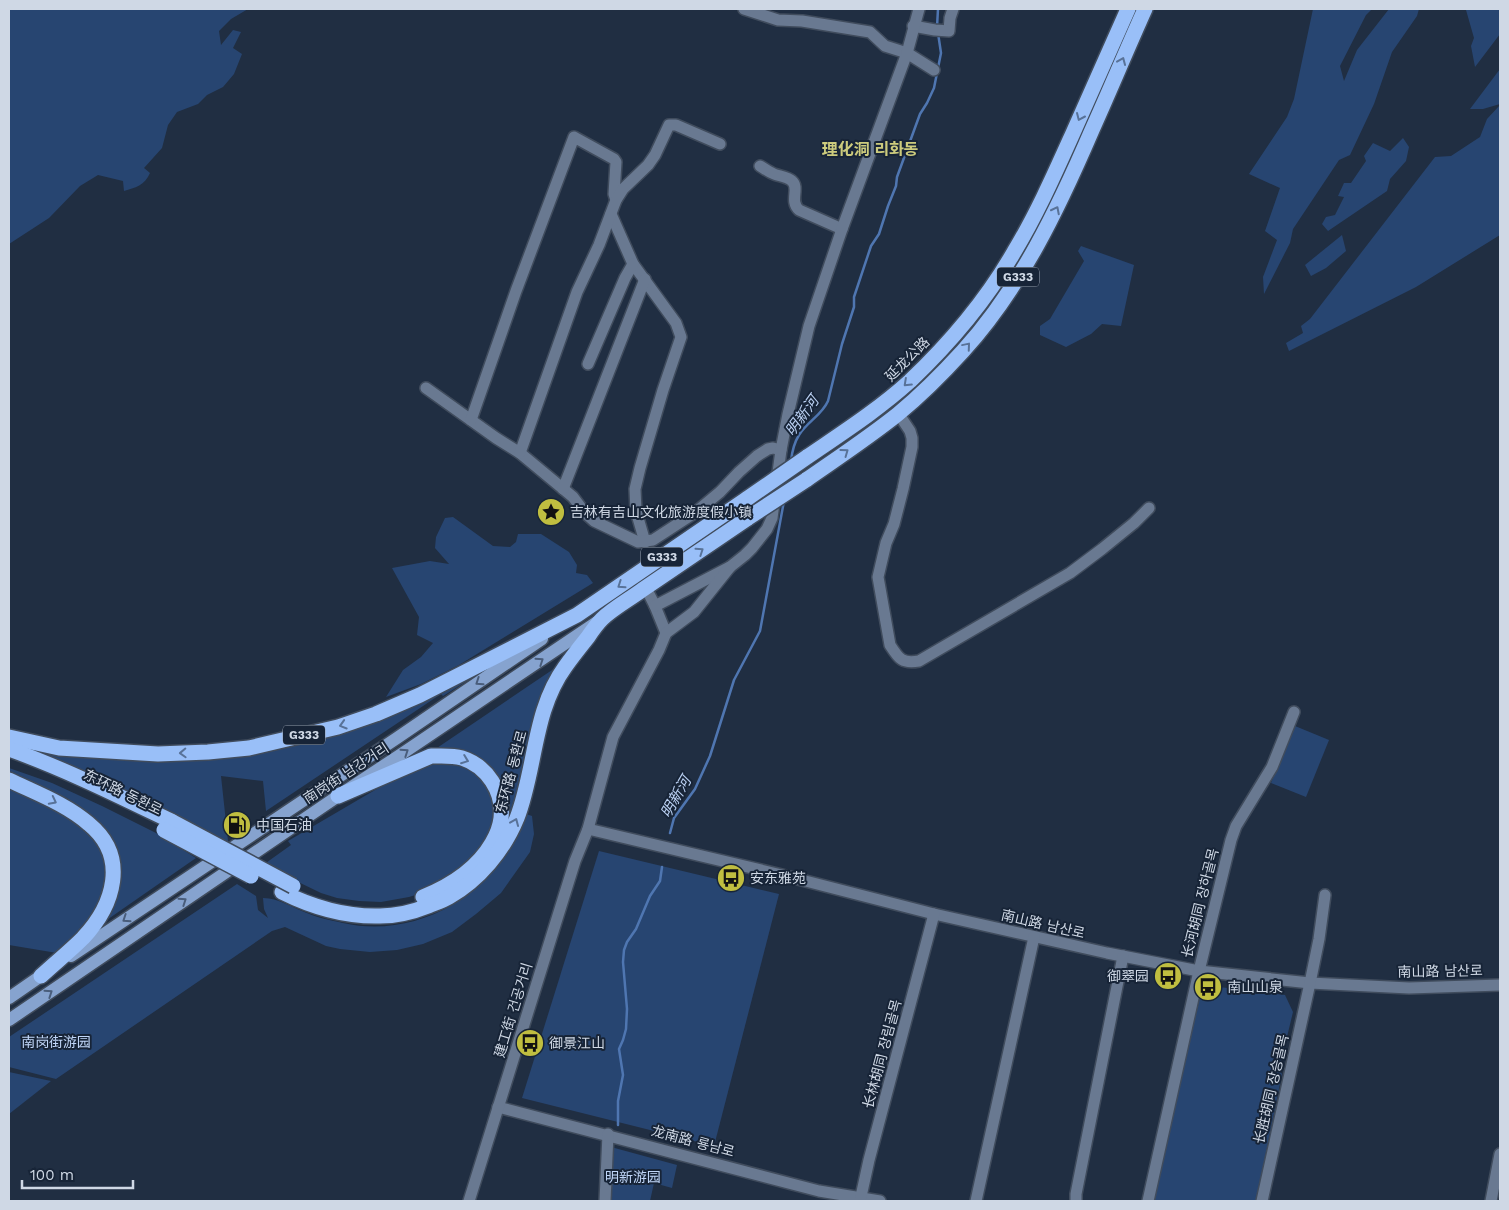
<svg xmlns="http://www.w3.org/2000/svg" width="1509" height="1210" viewBox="0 0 1509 1210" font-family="'Work Sans','Noto Sans SC','Noto Sans KR',sans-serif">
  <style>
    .green { fill: #274571 }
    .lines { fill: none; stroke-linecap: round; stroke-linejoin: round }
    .stream { stroke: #4f76b1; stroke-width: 2.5 }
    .minor-casing { stroke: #404c5d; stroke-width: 14 }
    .major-casing { stroke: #404c5d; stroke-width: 15 }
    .highway-casing { stroke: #404c5d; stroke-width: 18 }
    .minor { stroke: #697991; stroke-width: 11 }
    .major { stroke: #86a3cf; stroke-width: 12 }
    .highway { stroke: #99bff8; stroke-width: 15 }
    .highway-bridge-casing { stroke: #404c5d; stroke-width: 18; stroke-linecap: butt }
    .highway-bridge { stroke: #99bff8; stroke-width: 15 }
    .oneway { stroke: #587298 }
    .oneway2 { stroke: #495d7b }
    .labels { text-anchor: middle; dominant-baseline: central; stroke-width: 4; stroke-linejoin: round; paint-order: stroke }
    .shield { fill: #172437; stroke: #98a2b1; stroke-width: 1 }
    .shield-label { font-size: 12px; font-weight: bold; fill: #cfd8e5 }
    .street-label { font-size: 14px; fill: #cfd8e5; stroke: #172437 }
    .poi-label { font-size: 14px; fill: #cfd8e5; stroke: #172437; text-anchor: start }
    .park-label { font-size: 14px; fill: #c0d6f8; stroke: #172437 }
    .water-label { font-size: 15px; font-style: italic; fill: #bad0f2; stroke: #172437 }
    .quarter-label { font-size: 16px; font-weight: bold; fill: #cccb7d; stroke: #172437 }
  </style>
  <rect width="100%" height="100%" fill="#202e42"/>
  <g class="green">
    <path d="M9,9H248L231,19L219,31L221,45L233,30L241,32L233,48L242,54L234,74L223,87L207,95L198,104L177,112L168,125L162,148L144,168L150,173C145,185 135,188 124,191L123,181L98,175L80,186L49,218L9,244Z"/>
    <polygon points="1313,9 1372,9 1366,15 1340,66 1344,81 1357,50 1389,9 1419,9 1417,16 1392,52 1374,104 1350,155 1339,160 1293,229 1290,243 1264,294 1263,277 1277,240 1265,231 1280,188 1249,174 1287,117 1294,99"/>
    <polygon points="1467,9 1500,9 1500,34 1475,67 1471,46 1474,38 1466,10"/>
    <polygon points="1500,69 1500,104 1483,109 1470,109"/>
    <polygon points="1500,105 1500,235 1416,287 1289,351 1286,343 1303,333 1301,326 1310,319 1435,157 1451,156 1480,137 1487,119"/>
    <polygon points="1403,138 1409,147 1406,161 1390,179 1387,191 1328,231 1322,224 1326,217 1335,215 1344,197 1338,196 1344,183 1351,183 1366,161 1364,156 1373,143 1390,151"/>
    <polygon points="1342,235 1346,251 1326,268 1311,276 1305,265"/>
    <polygon points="1081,246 1134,265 1121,326 1102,324 1091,334 1066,347 1040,335 1040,326 1050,319 1084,261 1078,251"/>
    <polygon points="453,517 493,546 510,547 516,542 518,534 541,534 569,552 577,565 576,573 587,575 593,583 459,665 421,684 386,697 403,670 421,657 433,643 417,635 419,617 392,568 430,561 449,564 435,548 436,537 445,518"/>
    <polygon points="558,666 512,818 507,818 497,781 434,750"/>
    <polygon points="478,671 475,676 443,696 441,694 266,811 263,781 221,776 228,841 225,844 24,746 250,753"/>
    <polygon points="1295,726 1329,740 1306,797 1271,783"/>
    <polygon points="448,761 472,768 495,796 495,820 485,845 461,870 425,892 409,897 381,902 359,901 337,898 321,893 263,865 291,845 288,841 392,780 423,764"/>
    <polygon points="9,768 52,783 102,806 156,833 196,858 101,924 111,909 117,894 119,883 99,824 89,814 67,798 9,774"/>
    <polygon points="9,783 84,823 104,853 107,869 107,883 103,895 86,926 57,953 9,945"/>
    <path d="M526,814L532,816L534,834L530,852L501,893L476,914L452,932L423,944L397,950L370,952L340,949L326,946L285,927L272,931L56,1079L9,1067V1037L237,884L256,896L258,910L268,918L264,909L263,898C280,899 287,905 302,911C315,917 329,920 343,923C408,938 476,904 510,849C517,838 521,825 526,814Z"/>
    <polygon points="599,851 779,894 714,1146 522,1098"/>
    <polygon points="1203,985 1285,995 1293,1012 1279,1070 1282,1074 1256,1201 1151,1201"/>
    <polygon points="9,1072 51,1081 9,1114"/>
    <polygon points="611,1147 677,1165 672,1188 654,1183 650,1201 611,1201"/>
  </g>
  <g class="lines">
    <g class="stream">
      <polyline points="937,27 938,9"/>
      <path d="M791,461C792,452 794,443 799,435C807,422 822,415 828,401L842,344L854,307V297L871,246L879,234L888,206L896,186L897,177L920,114L927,103L934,88L941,53L938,33"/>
      <polyline points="670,833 674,818 695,789 710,756 734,680 760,631 784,501"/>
      <polyline points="618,1125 618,1101 623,1075 619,1049 623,1040 626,1029 627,1009 623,962 624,950 627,942 636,929 650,896 660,881 662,867"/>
    </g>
    <defs>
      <g id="minor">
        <polyline points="744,9 778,20 802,21 870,32 885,46 907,53 934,70"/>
        <polyline points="913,26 935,30 949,31 950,18 953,9"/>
        <path d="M760,166C765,169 769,172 774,174C779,176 788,177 792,181C800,188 789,201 799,210L842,229"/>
        <polyline points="611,214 633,264 676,323 681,337 663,390 640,468 635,489 636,511 645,542"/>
        <polyline points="588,364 625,278 633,264"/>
        <polyline points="426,388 496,438 520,453 573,497 585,513 594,521 638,542 653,540 696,512 720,492 739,472 757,456 768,449 773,448 781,450"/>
        <path d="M898,413L910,431L912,438V447L903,489L894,524L886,543L878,577L890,645C899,659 902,664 919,661L1070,573L1102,549L1134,523L1149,508"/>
        <polyline points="471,420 516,291 574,137 614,159 616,162 614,194 616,200"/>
        <polyline points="520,453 577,292 599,245 616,200 623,189 648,165 655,155 669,125 676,125 720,144"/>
        <polyline points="563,489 645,279"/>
        <polyline points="646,588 655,606 666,633"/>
        <polyline points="655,606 730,567 745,555 752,548 767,529 772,518 781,450 788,414 809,326 842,229 907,53 919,9"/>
        <polyline points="588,829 786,876 934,914 1107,953 1199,971 1310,983 1409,988 1500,985"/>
        <polyline points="498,1107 819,1191 880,1201"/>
        <polyline points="469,1201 575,861 588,829 613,737 659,650 666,633 694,612 730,567"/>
        <polyline points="605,1201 608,1134"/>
        <polyline points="860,1201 869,1160 934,914"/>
        <polyline points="976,1201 1034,937"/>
        <polyline points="1076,1201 1076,1194 1123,956"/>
        <polyline points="1148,1201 1199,971 1231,840 1236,826 1272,767 1294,712"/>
        <polyline points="1262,1201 1310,983 1319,939 1325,895"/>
        <polyline points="1491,1201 1500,1154"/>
      </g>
      <g id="major">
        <polyline points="71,956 397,738 542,639"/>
        <polyline points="9,998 48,971"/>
        <polyline points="9,1020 338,796 406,751 597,622"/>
      </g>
      <g id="highway">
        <path d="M807,457C842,433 878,410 910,381C950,343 987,299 1014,252C1037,214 1055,173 1073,133C1091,92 1110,50 1128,9"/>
        <path d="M806,480C836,459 868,438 898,414C921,395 943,373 963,351C1021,287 1058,209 1092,130C1110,90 1127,49 1145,9"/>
        <polyline points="9,737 59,748 158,754 208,752 249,748 338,727 376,714 420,695 577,615 748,498"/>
        <path d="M9,749C65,769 119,796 173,822"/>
        <path d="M9,780C36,793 66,804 89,824C129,857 114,905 83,938C70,951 55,963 41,976"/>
        <path d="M338,796L431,756C442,756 452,755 462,758C487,766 504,792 501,818C500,827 496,836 492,843C477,869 450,886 423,897"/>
        <path d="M282,892C312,907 346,917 380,916C397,916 413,912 428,906C435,903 442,901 449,897C479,880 504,850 517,818C536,769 533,711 565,667C572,657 580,647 588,637C592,631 597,624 602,619C612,609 630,599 642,590C677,566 713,542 748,518"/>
      </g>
    </defs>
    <use href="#minor" class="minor-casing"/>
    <use href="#major" class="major-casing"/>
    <use href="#highway" class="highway-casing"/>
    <use href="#minor" class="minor"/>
    <use href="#major" class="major"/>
    <use href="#highway" class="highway"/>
    <defs>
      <g id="highway-bridge">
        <polyline points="748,498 807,457"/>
        <polyline points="748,518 806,480"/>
        <polyline points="173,822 293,886"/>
        <polyline points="164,830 251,876"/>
      </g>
    </defs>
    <use href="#highway-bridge" class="highway-bridge-casing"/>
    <use href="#highway-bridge" class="highway-bridge"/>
  </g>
  <defs><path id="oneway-chevron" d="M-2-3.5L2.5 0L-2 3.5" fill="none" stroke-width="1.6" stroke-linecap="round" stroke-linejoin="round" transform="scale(1.25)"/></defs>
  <g class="oneway">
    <use href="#oneway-chevron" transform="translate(1122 61) rotate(-67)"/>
    <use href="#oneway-chevron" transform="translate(1080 117) rotate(114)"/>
    <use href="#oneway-chevron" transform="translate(1056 210) rotate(-63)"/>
    <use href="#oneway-chevron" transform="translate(967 346) rotate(-50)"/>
    <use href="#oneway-chevron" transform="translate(907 383) rotate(137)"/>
    <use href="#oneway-chevron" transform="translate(845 452) rotate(-36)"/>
    <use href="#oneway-chevron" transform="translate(700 551) rotate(-34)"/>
    <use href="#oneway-chevron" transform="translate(621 585) rotate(146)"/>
    <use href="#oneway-chevron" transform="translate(343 725) rotate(163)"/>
    <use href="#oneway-chevron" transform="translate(183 753) rotate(178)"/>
    <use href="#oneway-chevron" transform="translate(465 760) rotate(21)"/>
    <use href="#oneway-chevron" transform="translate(53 801) rotate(27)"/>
    <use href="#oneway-chevron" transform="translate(515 822) rotate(-67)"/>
  </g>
  <g class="oneway2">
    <use href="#oneway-chevron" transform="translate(540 661) rotate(-34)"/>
    <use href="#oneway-chevron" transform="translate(479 682) rotate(146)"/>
    <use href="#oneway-chevron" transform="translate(405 752) rotate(-34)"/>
    <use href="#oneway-chevron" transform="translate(183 901) rotate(-34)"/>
    <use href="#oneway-chevron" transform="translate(126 919) rotate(146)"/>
    <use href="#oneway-chevron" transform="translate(49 993) rotate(-34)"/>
  </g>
  <defs>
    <symbol id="sight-disc" viewBox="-11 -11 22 22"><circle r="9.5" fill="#c0be40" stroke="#172437"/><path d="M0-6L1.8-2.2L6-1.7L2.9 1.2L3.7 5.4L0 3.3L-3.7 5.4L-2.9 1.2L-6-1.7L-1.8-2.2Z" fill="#111"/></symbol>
    <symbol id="fuel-disc" viewBox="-11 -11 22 22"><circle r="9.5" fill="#c0be40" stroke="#172437"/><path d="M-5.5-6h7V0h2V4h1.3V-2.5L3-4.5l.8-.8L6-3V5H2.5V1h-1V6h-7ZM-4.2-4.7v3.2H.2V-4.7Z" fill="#111"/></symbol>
    <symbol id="bus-disc" viewBox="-11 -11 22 22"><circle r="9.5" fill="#c0be40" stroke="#172437"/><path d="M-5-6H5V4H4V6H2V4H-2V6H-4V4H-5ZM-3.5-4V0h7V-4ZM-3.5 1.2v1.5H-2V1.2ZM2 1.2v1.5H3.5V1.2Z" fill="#111"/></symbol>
  </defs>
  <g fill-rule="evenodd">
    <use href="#sight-disc" x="535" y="496" width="32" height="32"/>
    <use href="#fuel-disc" x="221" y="809" width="32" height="32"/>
    <use href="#bus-disc" x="715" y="862" width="32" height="32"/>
    <use href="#bus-disc" x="1152" y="960" width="32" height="32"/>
    <use href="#bus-disc" x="1192" y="971" width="32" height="32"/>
    <use href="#bus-disc" x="514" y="1027" width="32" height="32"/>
  </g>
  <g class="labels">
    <g class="shield">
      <rect x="997" y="267.5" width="42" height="19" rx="4"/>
      <rect x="641" y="547.5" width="42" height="19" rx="4"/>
      <rect x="283" y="725.5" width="42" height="19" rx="4"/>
    </g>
    <g class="shield-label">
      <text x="1018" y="277">G333</text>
      <text x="662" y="557">G333</text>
      <text x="304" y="735">G333</text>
    </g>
    <g class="street-label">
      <text transform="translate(907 359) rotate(-45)">延龙公路</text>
      <text transform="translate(511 772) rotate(-75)">东环路 동환로</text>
      <text transform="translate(346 773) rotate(-33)">南岗街 남강거리</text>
      <text transform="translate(123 792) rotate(26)">东环路 동환로</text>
      <text transform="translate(1200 903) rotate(-76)">长河胡同 장하골목</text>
      <text transform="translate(1043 924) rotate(13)">南山路 남산로</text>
      <text transform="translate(1440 971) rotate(-1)">南山路 남산로</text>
      <text transform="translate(513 1010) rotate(-73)">建工街 건공거리</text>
      <text transform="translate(882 1054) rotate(-75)">长林胡同 장림골목</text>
      <text transform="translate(1271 1089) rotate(-77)">长胜胡同 장승골목</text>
      <text transform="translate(693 1141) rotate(15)">龙南路 룡남로</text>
    </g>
    <g class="poi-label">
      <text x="570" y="512">吉林有吉山文化旅游度假小镇</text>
      <text x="256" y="825">中国石油</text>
      <text x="750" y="878">安东雅苑</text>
      <text x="1149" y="976" text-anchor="end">御翠园</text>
      <text x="1227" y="987">南山山泉</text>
      <text x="549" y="1043">御景江山</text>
    </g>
    <g class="park-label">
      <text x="56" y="1042">南岗街游园</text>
      <text x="633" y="1177">明新游园</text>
    </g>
    <g class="water-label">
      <text transform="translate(802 416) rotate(-54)">明新河</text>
      <text transform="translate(676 797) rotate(-60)">明新河</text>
    </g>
    <g class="quarter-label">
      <text x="870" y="149">理化洞 리화동</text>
    </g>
  </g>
  <rect width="1509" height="1210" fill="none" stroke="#cfd8e5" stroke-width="20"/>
  <path d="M22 1180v8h111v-8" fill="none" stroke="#cfd8e5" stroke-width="2.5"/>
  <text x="30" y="1180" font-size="15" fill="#cfd8e5" stroke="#172437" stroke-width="4" paint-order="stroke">100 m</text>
</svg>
